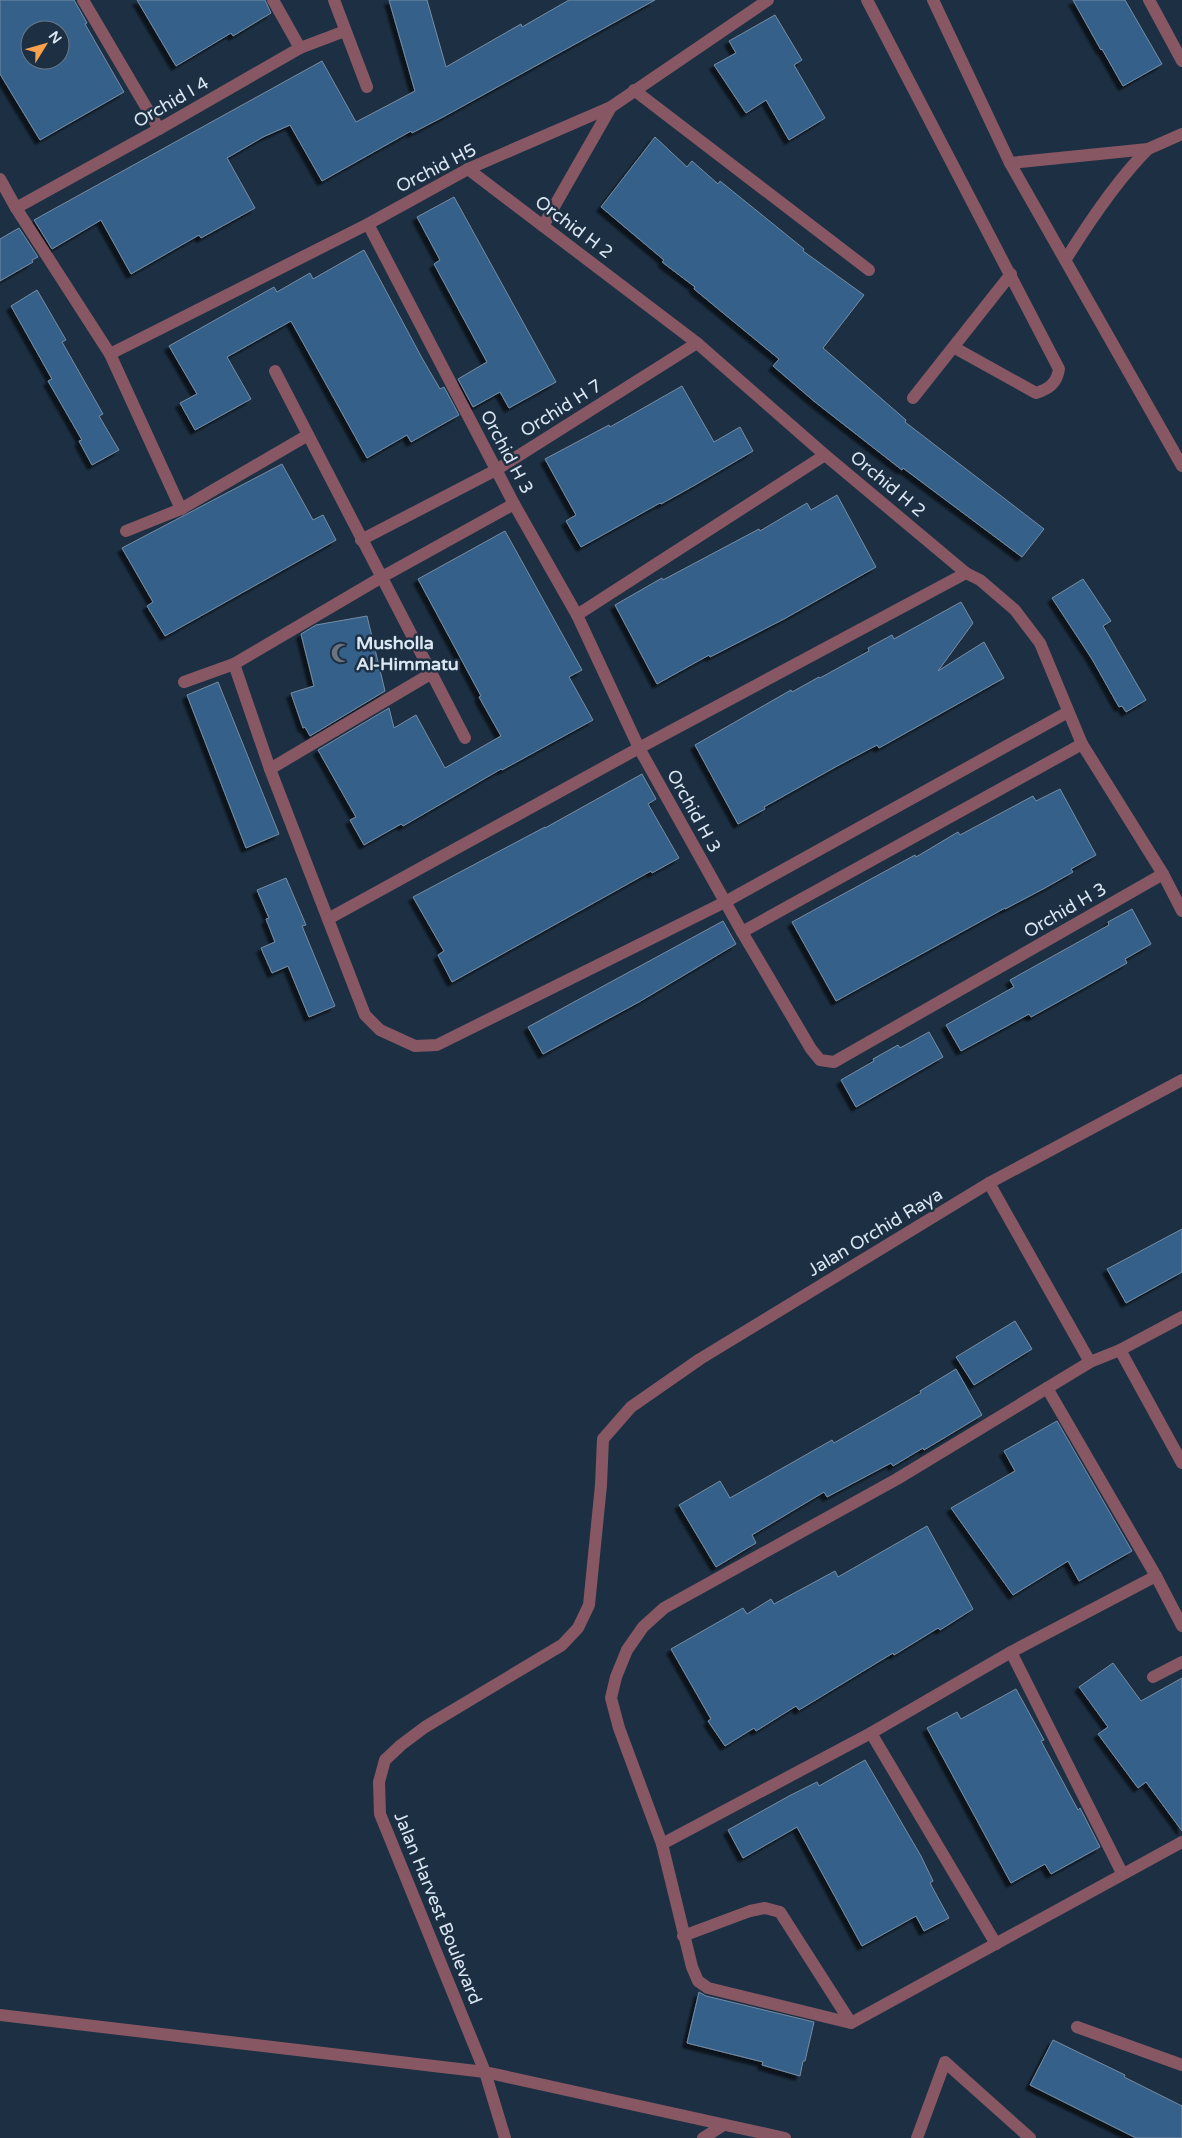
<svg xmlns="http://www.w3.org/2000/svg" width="1182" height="2138" viewBox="0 0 1182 2138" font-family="'Varela Round',sans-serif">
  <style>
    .building { fill: #35608a; stroke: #768da4; fill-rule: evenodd; filter: url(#shadow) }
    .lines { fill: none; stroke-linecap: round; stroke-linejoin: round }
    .minor { stroke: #875763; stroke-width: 12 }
    .labels { text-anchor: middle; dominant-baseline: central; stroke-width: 5; stroke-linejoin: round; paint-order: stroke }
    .street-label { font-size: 18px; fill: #dbe7f3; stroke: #1d3043 }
    .poi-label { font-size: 18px; font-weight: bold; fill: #dbe7f3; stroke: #1d3043; text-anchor: start }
  </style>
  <defs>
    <filter id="shadow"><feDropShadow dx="-4.5" dy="4.5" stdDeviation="1" flood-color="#0009"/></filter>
  </defs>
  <rect width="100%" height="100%" fill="#1d3043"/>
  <g class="building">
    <path d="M0,0H74L87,23L85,24L124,92L40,140L0,74ZM30,30H60V60H30Z"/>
    <polygon points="137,0 265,0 271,13 233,36 231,33 176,66"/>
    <polygon points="389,0 427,0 446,67 521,24 522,27 569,0 655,0 443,117 412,133 411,131 322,181 290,125 263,137 227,158 255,208 201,238 199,235 131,274 101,220 52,249 34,220 322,61 356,122 415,91"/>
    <polygon points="1073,0 1125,0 1162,64 1123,86 1102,49 1101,50"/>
    <polygon points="775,15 802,60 794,65 825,118 789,140 766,100 746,113 714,65 736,53 729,41"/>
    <polygon points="655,137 687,167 692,161 718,184 720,181 804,249 803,251 864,295 823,348 906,420 905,422 1044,529 1022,557 903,468 902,470 815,402 773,366 779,359 694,289 695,287 662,262 664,260 601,207"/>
    <polygon points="454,197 556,382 509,408 500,392 473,407 458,379 487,362 434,264 440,260 417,217"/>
    <polygon points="19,228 38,257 32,260 33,262 0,281 0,239"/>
    <polygon points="364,250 422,358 440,389 444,387 459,415 411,442 407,435 367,458 291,321 227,357 251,399 195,430 180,403 197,394 169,346 274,287 277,292 310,273 313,279"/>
    <polygon points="37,290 66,340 62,342 103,414 99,416 119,450 92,465 79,441 82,440 48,381 52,379 11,306"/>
    <polygon points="682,386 714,442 740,427 753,451 695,485 661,504 660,503 581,547 566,521 576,515 545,459 609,425 610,427"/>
    <polygon points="282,464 313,520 323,515 336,540 165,636 147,606 153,602 122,548"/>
    <polygon points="837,495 876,567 784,619 710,657 709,655 657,684 615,605 662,578 663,580 759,529 760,531 807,503 811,510"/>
    <polygon points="505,531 582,670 569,677 593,720 502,770 501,769 403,826 401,824 364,845 350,820 356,817 318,750 389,708 394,728 416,715 445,768 501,736 479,697 481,696 418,579"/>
    <polygon points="1083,579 1111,621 1103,626 1146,700 1126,712 1122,706 1119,707 1092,659 1052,598"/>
    <polygon points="961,602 973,623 938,671 984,642 1004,678 879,748 877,745 839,765 764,807 765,809 738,824 695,745 791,690 792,692 819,677 820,678 869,651 868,648 892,635 894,639"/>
    <polygon points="367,616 385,691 310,736 305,727 303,728 291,693 314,686 301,634 316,625"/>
    <polygon points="218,682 279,834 246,848 187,695"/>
    <polygon points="642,774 656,799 648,804 679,858 652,873 651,871 452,982 438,955 444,951 413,897 545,827 545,828"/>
    <polygon points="1060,789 1096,855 1071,869 1073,872 1045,888 1005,909 1005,908 836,1001 792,922 915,855 916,857 958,832 960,835 1033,796 1036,801"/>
    <polygon points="286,878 306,925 302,926 335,1006 309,1017 288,966 272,973 261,948 275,942 266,919 269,918 257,890"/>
    <polygon points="1132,909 1151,944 1125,959 1127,963 1092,983 1031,1017 1029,1014 961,1051 946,1025 1014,987 1010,980 1109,925 1108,922"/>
    <polygon points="723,921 736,944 639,1002 543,1054 528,1027"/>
    <polygon points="929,1032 943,1057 856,1107 841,1080 874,1061 873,1059 898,1045 900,1048"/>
    <polygon points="1182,1229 1182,1272 1126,1303 1107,1269"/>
    <polygon points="1015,1321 1032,1349 974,1385 956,1357"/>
    <polygon points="956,1369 982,1415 924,1450 923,1448 893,1466 891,1463 827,1497 824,1492 752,1535 756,1543 716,1567 679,1505 720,1481 730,1498 832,1440 834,1443 921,1393 920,1391"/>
    <polygon points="1057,1421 1132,1551 1079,1581 1068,1561 1013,1595 951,1508 1015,1471 1004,1451"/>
    <polygon points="927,1526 973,1609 940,1630 938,1628 894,1655 893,1653 799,1710 796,1706 756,1731 754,1728 725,1746 708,1721 711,1719 671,1649 743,1608 747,1614 771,1599 774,1604 835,1571 838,1577"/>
    <polygon points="1113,1663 1141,1701 1182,1678 1182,1831 1146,1782 1138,1788 1098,1734 1108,1727 1079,1687"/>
    <polygon points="1016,1689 1044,1740 1041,1741 1078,1810 1080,1808 1100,1847 1051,1874 1045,1864 1011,1883 927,1728 957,1712 961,1719"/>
    <polygon points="865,1760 921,1856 933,1881 930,1883 949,1918 924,1931 916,1916 862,1946 797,1827 743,1858 728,1830 789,1796 817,1782 819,1786"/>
    <polygon points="699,1992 706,1996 814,2022 805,2061 803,2061 800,2076 762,2065 763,2062 687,2043"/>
    <polygon points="1053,2040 1125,2075 1124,2077 1182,2106 1182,2138 1136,2138 1030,2085"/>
  </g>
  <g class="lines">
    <g class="minor">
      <polyline points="83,0 159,129"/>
      <polyline points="273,0 300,48"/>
      <polyline points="334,0 367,87"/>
      <path d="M867,0L1059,369C1057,383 1049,389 1036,393L955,348"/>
      <polyline points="933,0 1010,163 1182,466"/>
      <polyline points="1149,0 1182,61"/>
      <polyline points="634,90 869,270"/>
      <polyline points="1010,163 1148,149 1182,134"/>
      <polyline points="468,169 697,343 825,455 966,573 980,580 1015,610 1040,643 1082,744 1163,874 1182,911"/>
      <polyline points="0,179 16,208 110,354 181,509"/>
      <polyline points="16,208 159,129 300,48 345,31"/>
      <polyline points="368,224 514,504 577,615 639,748 742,932 811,1049 820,1060 834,1062 1163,874"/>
      <polyline points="543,226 611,107"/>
      <path d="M1066,259C1089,222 1117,180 1148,149"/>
      <polyline points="110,354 368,224 468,169 611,107 768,0"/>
      <polyline points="275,371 465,738"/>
      <polyline points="913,398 1011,274"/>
      <polyline points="126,531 181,509 308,435"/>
      <polyline points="361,540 496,470 697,343"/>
      <polyline points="577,615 825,455"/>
      <polyline points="234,664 270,769 365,1015 380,1030 415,1046 437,1045 725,902 1068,712"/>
      <polyline points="184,682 234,664 382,577 514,504"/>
      <polyline points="270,769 432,673"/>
      <polyline points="328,919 639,748 966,573"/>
      <polyline points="742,932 1082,744"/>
      <polyline points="989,1183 1090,1362"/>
      <polyline points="1182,1317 1120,1350 1090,1362 897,1479 664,1608 643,1627 627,1650 616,1677 611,1698 619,1728 662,1844 692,1967 698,1981 708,1988 851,2023 1182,1842"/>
      <polyline points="1120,1350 1182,1463"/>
      <polyline points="1047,1388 1156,1576 1182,1626"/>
      <polyline points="1011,1652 1122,1873"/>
      <polyline points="1153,1677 1182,1662"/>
      <polyline points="871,1733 996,1944"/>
      <polyline points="662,1844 871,1733 1011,1652 1156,1576"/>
      <polyline points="683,1936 750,1911 765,1908 780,1912 851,2023"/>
      <polyline points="0,2015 485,2072 785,2138"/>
      <polyline points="1077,2027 1182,2065"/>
      <polyline points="505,2138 485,2072 380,1814 379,1782 385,1760 401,1745 425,1727 562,1645 578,1628 589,1605 601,1485 603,1439 631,1407 700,1359 989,1183 1182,1080"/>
      <polyline points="703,2138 722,2126"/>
      <polyline points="917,2138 945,2062 1030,2138"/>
    </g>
  </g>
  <defs>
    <symbol id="mosque-bare" viewBox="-9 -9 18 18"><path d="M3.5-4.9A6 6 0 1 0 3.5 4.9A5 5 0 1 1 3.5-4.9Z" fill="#6b7280" stroke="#1d3043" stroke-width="2.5" paint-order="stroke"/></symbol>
  </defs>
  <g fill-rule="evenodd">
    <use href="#mosque-bare" x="327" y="639" width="28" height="28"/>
  </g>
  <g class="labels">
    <g class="street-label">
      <text transform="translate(171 102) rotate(-30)">Orchid I 4</text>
      <text transform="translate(436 168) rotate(-27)">Orchid H5</text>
      <text transform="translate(574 227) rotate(37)">Orchid H 2</text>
      <text transform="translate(561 408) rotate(-32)">Orchid H 7</text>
      <text transform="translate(507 452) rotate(62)">Orchid H 3</text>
      <text transform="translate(888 484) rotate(40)">Orchid H 2</text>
      <text transform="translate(694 811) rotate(61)">Orchid H 3</text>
      <text transform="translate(1065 910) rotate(-30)">Orchid H 3</text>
      <text transform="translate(875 1232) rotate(-31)">Jalan Orchid Raya</text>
      <text transform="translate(438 1908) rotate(68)">Jalan Harvest Boulevard</text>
    </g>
    <g class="poi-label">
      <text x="356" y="643">Musholla<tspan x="356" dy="21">Al-Himmatu</tspan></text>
    </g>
  </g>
  <g transform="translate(45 45) rotate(53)"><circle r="24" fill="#1d3043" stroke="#697989"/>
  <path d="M0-4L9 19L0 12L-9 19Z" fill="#f9a04d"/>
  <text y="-8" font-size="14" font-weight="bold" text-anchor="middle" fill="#dbe7f3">N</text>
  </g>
</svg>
